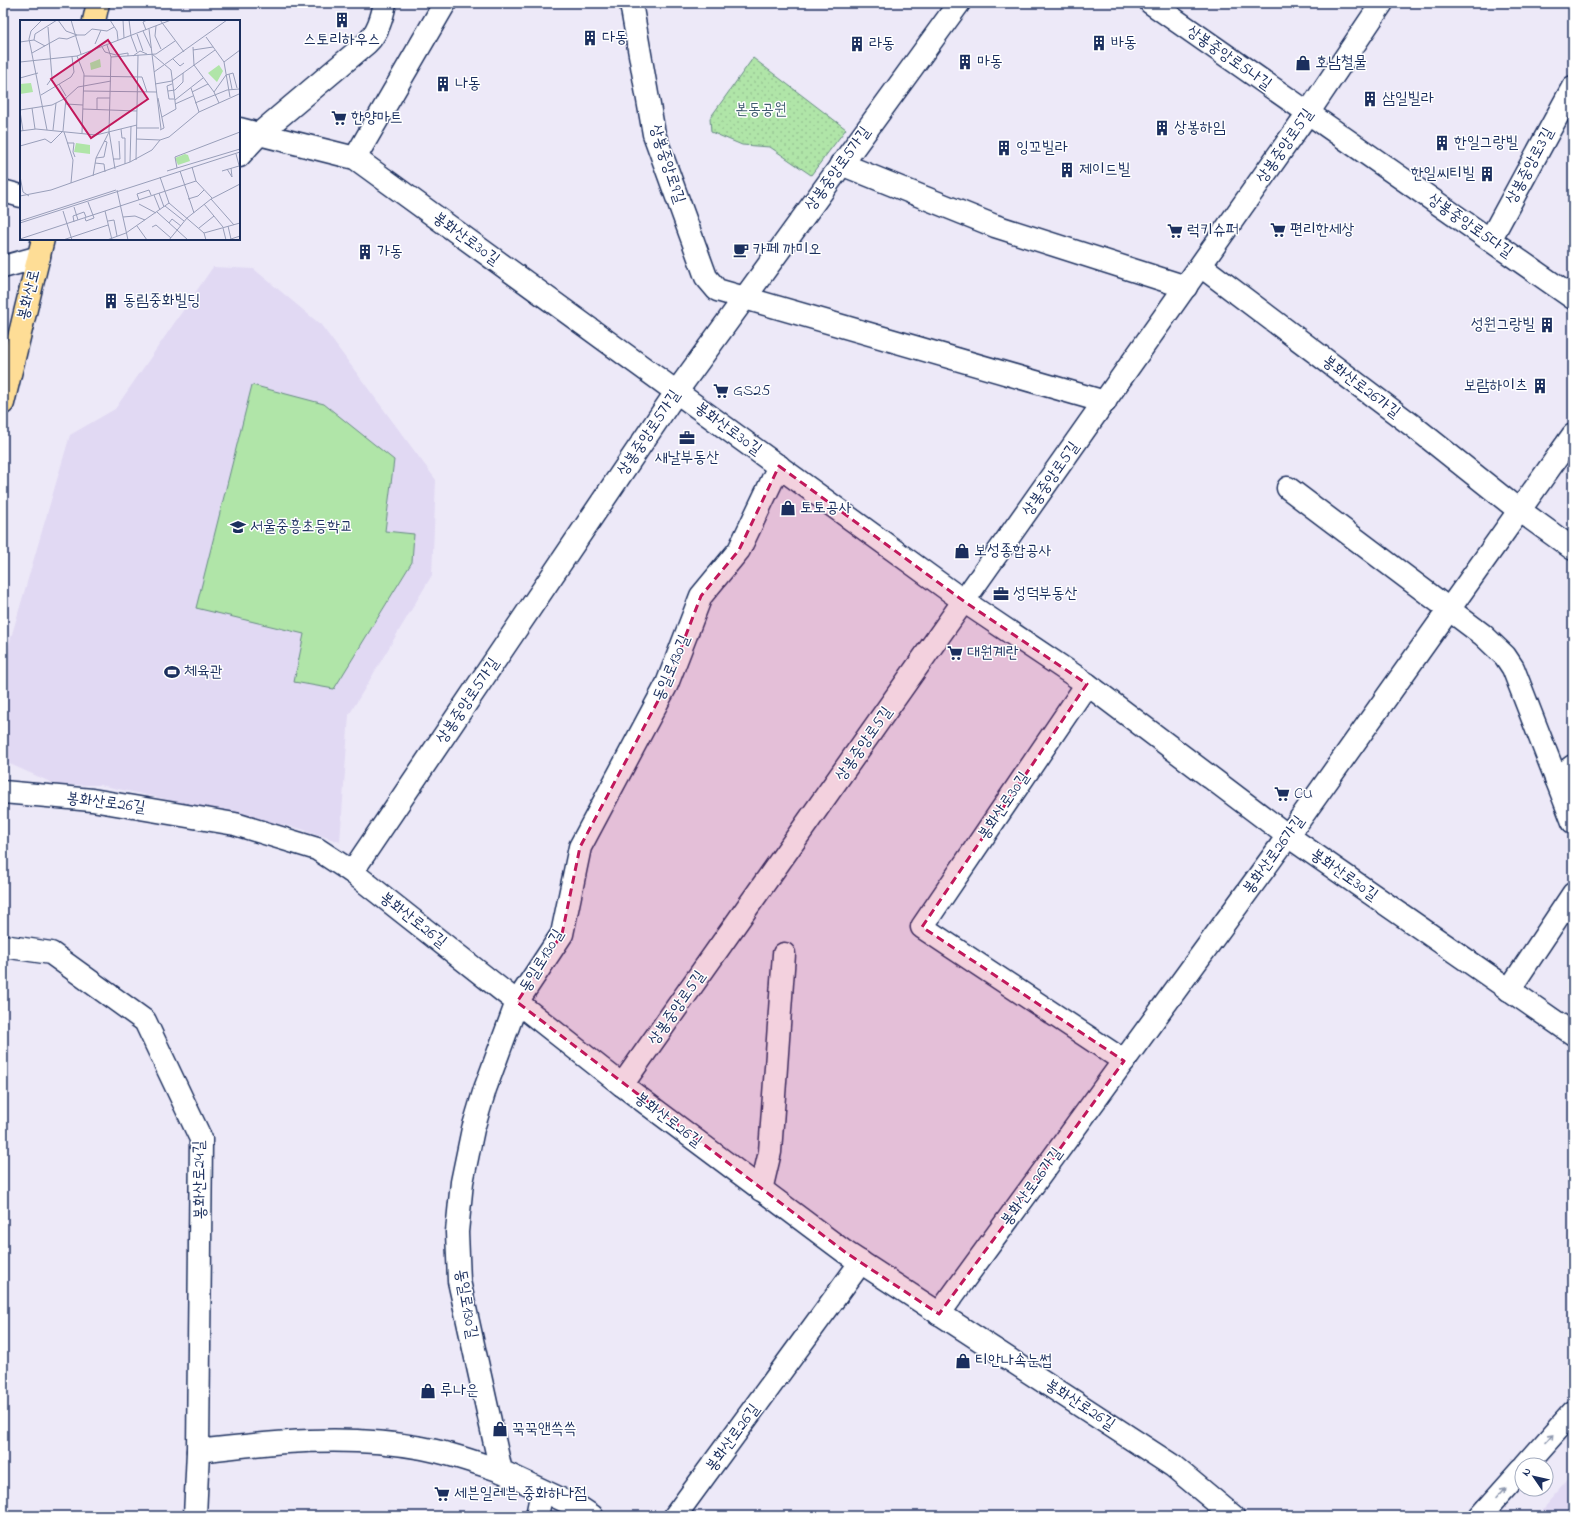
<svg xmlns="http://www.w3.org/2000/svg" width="1576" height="1519" viewBox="0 0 1576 1519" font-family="'Indie Flower','Poor Story',sans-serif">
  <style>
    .built { fill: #e1d9f3 }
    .park { fill: url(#park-dots); stroke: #668a83 }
    .pitch { fill: #b0e5a8; stroke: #668a83 }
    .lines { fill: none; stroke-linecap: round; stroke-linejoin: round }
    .minor-casing { stroke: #1b2f5e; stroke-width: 25 }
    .major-casing { stroke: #1b2f5e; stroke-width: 25 }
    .minor { stroke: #fff; stroke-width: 22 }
    .major { stroke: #fedd96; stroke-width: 22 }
    .oneway { stroke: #8d97ae }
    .marked { fill: #c2185b; fill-opacity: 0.2; stroke: #c2185b; stroke-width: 3; stroke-dasharray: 8 5; stroke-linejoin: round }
    .labels { text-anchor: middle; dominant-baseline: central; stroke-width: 3; stroke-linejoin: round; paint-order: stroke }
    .poi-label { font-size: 16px; fill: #1b2f5e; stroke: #fff; text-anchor: start }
    .street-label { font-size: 16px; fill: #1b2f5e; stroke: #fff }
    .park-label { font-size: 16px; fill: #405c70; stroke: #fff }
    .inset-road { fill: none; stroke: #999fba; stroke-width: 1 }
    .view { fill: #c2185b; fill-opacity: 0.15; stroke: #c2185b; stroke-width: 2 }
    .inset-edge { fill: none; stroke: #1b2f5e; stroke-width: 2 }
  </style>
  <defs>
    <pattern id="park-dots" width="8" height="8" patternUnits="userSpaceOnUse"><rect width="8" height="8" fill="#b0e5a8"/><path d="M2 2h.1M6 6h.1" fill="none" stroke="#97c593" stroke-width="1.8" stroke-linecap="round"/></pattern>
  </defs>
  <rect width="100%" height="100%" fill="#ede9f8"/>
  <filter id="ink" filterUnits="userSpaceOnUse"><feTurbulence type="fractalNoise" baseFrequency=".025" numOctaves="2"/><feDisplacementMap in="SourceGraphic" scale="8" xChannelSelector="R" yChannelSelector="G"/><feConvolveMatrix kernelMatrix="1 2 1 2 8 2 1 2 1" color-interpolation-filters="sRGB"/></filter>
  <g filter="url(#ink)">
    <g class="built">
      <polygon points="213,267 254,269 321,325 436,480 432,575 349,715 340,842 302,829 100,785 57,785 3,761 3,665 70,435 115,409"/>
      <polygon points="1573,1474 1573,1516 1536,1516"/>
    </g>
    <polygon class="park" points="753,58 846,129 811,175 770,147 742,145 711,132 710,118"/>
    <polygon class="pitch" points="252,385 324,404 394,460 385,531 414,534 412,562 334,689 294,682 304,634 196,608"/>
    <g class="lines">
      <defs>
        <g id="minor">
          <polyline points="631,3 654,134 706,277 717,290 1105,402"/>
          <polyline points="1151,3 1573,298"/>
          <polyline points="239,129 355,158 965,602 1087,684 1288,836 1573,1034"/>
          <path d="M239,156L259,134L367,43C378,32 382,18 385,3"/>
          <polyline points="355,158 445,3"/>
          <polyline points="841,164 995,226 1186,287"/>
          <polyline points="3,191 21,196"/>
          <polyline points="1490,240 1573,87"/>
          <polyline points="1201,266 1417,429 1511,504 1573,549"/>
          <polyline points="3,267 39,257"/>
          <polyline points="1288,488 1483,635 1505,656 1513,668 1573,822"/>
          <polyline points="1087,684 922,927 1124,1061"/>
          <polyline points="1556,779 1573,766"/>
          <polyline points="3,792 92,800 235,824 317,849 352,872 622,1085 845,1252 1173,1466 1233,1516"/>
          <polyline points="352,872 677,391 959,3"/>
          <polyline points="3,946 51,953 145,1021 201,1139 198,1451 195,1516"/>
          <polyline points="1509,990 1573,894"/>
          <polyline points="622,1085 1308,113 1382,3"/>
          <polyline points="761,1190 770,1152 784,954"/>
          <polyline points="939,1314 1288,836 1573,435"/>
          <path d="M198,1451C272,1442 348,1434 422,1448C449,1453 475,1462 501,1471"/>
          <polyline points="1526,1465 1573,1412"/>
          <polyline points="537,1516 542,1491"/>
          <polyline points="592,1516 580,1508 501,1471 459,1281 457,1232 462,1182 473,1129 485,1089 517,1002 562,934 580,847 667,684 701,596 739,550 779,466"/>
          <polyline points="675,1516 861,1262"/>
          <polyline points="1480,1516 1522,1469"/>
        </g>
        <g id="major">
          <polyline points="94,21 98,3"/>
          <polyline points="3,403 43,239"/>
        </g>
      </defs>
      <use href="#minor" class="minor-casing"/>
      <use href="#major" class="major-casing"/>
      <use href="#minor" class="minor"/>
      <use href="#major" class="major"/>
    </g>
    <defs><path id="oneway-shaft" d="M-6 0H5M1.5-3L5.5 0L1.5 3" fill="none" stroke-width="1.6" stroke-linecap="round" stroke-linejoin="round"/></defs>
    <g class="oneway">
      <use href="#oneway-shaft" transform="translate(1549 1438) rotate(-48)"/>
      <use href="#oneway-shaft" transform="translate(1501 1492) rotate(-48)"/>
    </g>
  </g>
  <path class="marked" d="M779,466L965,602L1087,684L922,927L1124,1061L939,1314L845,1252L517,1002L562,934L580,847L667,684L701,596L739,550Z"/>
  <defs>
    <symbol id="building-bare" viewBox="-9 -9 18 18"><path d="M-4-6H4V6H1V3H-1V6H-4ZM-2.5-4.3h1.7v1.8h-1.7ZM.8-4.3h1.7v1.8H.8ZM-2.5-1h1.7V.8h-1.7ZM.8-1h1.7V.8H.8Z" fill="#1b2f5e" stroke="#fff" stroke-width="2.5" paint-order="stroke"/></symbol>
    <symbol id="shop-bare" viewBox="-9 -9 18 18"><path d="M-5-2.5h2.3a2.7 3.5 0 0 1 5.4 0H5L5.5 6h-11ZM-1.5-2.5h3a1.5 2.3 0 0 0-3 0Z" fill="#1b2f5e" stroke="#fff" stroke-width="2.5" paint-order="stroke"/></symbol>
    <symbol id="supermarket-bare" viewBox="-9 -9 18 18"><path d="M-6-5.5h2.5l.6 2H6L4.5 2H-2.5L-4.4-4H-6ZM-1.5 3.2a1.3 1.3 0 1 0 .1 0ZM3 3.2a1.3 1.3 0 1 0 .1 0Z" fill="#1b2f5e" stroke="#fff" stroke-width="2.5" paint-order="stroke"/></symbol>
    <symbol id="cafe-bare" viewBox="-9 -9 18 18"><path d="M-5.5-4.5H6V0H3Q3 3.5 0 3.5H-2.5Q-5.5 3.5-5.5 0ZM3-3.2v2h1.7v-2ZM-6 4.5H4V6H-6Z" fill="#1b2f5e" stroke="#fff" stroke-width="2.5" paint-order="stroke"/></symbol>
    <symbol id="office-bare" viewBox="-9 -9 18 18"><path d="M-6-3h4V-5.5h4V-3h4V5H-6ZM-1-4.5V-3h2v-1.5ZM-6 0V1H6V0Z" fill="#1b2f5e" stroke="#fff" stroke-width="2.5" paint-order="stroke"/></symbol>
    <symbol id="school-bare" viewBox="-9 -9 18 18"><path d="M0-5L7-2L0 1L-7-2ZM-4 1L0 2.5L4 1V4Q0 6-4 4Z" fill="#1b2f5e" stroke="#fff" stroke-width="2.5" paint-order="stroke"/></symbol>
    <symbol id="stadium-bare" viewBox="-9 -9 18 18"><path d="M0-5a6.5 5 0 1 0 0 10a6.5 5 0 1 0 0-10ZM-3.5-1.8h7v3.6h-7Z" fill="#1b2f5e" stroke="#fff" stroke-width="2.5" paint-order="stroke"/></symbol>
  </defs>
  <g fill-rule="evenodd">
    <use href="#building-bare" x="331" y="9" width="22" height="22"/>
    <use href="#building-bare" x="579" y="27" width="22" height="22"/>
    <use href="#building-bare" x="1088" y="32" width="22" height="22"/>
    <use href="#building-bare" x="846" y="33" width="22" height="22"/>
    <use href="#building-bare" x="954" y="51" width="22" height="22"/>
    <use href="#shop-bare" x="1292" y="52" width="22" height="22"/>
    <use href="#building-bare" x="432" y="73" width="22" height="22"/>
    <use href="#building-bare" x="1359" y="88" width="22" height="22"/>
    <use href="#supermarket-bare" x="328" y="107" width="22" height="22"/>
    <use href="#building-bare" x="1151" y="117" width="22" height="22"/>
    <use href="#building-bare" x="1431" y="132" width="22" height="22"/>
    <use href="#building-bare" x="993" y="137" width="22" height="22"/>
    <use href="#building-bare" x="1056" y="159" width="22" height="22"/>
    <use href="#building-bare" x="1476" y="163" width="22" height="22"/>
    <use href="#supermarket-bare" x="1267" y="219" width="22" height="22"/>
    <use href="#supermarket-bare" x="1164" y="220" width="22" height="22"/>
    <use href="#cafe-bare" x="730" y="239" width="22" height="22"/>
    <use href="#building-bare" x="354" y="241" width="22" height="22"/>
    <use href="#building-bare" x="100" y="290" width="22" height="22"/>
    <use href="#building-bare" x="1536" y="314" width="22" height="22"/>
    <use href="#building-bare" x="1529" y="375" width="22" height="22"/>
    <use href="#supermarket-bare" x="710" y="380" width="22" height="22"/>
    <use href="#office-bare" x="676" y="427" width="22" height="22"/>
    <use href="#shop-bare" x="777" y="497" width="22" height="22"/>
    <use href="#school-bare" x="227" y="516" width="22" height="22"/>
    <use href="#shop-bare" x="951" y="540" width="22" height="22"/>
    <use href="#office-bare" x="990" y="583" width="22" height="22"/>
    <use href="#supermarket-bare" x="944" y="642" width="22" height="22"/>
    <use href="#stadium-bare" x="161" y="661" width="22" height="22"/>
    <use href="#supermarket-bare" x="1271" y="783" width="22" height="22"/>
    <use href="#shop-bare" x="952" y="1350" width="22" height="22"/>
    <use href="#shop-bare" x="417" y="1380" width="22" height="22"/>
    <use href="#shop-bare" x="489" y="1418" width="22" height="22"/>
    <use href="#supermarket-bare" x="431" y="1483" width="22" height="22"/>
  </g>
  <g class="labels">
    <g class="poi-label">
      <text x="602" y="38">다동</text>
      <text x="342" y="40" text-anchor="middle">스토리하우스</text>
      <text x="1111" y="43">바동</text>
      <text x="869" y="44">라동</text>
      <text x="977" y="62">마동</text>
      <text x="1315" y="63">호남철물</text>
      <text x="455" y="84">나동</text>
      <text x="1382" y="99">삼일빌라</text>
      <text x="351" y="118">한양마트</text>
      <text x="1174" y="128">상봉하임</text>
      <text x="1454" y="143">한일그랑빌</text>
      <text x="1016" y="148">잉꼬빌라</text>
      <text x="1079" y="170">제이드빌</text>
      <text x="1475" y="174" text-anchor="end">한일씨티빌</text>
      <text x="1290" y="230">편리한세상</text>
      <text x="1187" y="231">럭키슈퍼</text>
      <text x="753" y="250">카페 까미오</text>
      <text x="377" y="252">가동</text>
      <text x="123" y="301">동림중화빌딩</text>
      <text x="1535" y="325" text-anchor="end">성원그랑빌</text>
      <text x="1528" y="386" text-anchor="end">보람하이츠</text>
      <text x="733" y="391">GS25</text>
      <text x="687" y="458" text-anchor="middle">새날부동산</text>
      <text x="800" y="508">토토공사</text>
      <text x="250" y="527">서울중흥초등학교</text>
      <text x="974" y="551">보성종합공사</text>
      <text x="1013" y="594">성덕부동산</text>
      <text x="967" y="653">대원계란</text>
      <text x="184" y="672">체육관</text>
      <text x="1294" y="794">CU</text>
      <text x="975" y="1361">티안나속눈썹</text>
      <text x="440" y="1391">루나은</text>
      <text x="512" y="1429">꾹꾹앤쓱쓱</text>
      <text x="454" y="1494">세븐일레븐 중화하나점</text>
    </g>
    <g class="street-label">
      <text transform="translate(1229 58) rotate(35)">상봉중앙로5나길</text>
      <text transform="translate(1285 146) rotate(-55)">상봉중앙로5길</text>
      <text transform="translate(667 164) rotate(72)">상봉중앙로9길</text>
      <text transform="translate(1530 166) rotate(-62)">상봉중앙로3길</text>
      <text transform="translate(838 169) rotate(-54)">상봉중앙로5가길</text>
      <text transform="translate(1470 226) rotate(35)">상봉중앙로5다길</text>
      <text transform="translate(466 239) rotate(36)">봉화산로30길</text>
      <text transform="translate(29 295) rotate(-76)">봉화산로</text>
      <text transform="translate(1361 387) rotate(37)">봉화산로26가길</text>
      <text transform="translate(728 429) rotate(36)">봉화산로30길</text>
      <text transform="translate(649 433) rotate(-56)">상봉중앙로5가길</text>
      <text transform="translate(1051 479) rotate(-55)">상봉중앙로5길</text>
      <text transform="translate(672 668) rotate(-67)">동일로130길</text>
      <text transform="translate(468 701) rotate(-56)">상봉중앙로5가길</text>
      <text transform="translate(864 744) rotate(-55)">상봉중앙로5길</text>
      <text transform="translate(106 803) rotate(7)">봉화산로26길</text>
      <text transform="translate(1004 806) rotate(-56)">봉화산로30길</text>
      <text transform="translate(1274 855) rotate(-54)">봉화산로26가길</text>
      <text transform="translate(1344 875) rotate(35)">봉화산로30길</text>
      <text transform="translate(413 920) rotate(38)">봉화산로26길</text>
      <text transform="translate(542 961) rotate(-59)">동일로130길</text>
      <text transform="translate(677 1008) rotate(-55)">상봉중앙로5길</text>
      <text transform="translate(668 1120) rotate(37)">봉화산로26길</text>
      <text transform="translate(200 1180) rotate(-91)">봉화산로24길</text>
      <text transform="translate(1032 1187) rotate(-54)">봉화산로26가길</text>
      <text transform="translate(466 1304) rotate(80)">동일로130길</text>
      <text transform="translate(1080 1405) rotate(33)">봉화산로26길</text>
      <text transform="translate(733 1438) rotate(-54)">봉화산로26길</text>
    </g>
    <g class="park-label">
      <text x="761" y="110">본동공원</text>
    </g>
  </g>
  <g transform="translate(20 20)">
    <rect width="220" height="220" fill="#ede9f8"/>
    <path d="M165,134L168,135L170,141L158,145L155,138Z" fill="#b0e5a8"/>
    <path d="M80,39L81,47L71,50L70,43ZM199,45L203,51L197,62L188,53ZM11,63L13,72L0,74V64ZM56,123L70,125V134L54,132Z" fill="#b0e5a8"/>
    <path class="inset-road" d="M22,0L11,11L9,19L27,110M38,0L46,11L57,15H65L72,9L87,11L94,7M51,0L61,34M90,0L97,11L98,20M103,0L104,18M109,0L111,16M140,0L164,32M136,6L135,16L141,29M129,9L141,109M126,10L123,2L127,0M123,11L131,28M117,14L123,31M111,16L117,32M186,17L204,42L210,77M14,20L15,14L37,0M0,22L14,20L25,26M75,24L81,10M87,25L91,37L89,111L95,149M82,27L85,32L96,35L108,33V36M173,27L174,45L194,72L199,83M173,30L193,27M12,33L39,18L47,19L57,15M132,34L151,50L156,89L142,97M57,36L64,54L62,113M113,36L120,31L127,34M91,37L136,34L155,21M153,39L160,46L164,43M0,42L57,36L151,0M204,42L220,30M134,52L207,0M209,54L212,69M64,56L122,57L127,72M0,58L18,53M39,64L46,76M135,64L152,61L195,30M152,64L147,66L149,79H154M27,65L32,58L28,7M171,68L179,92M63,71L137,72M148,71L155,70L163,62V53M172,72L188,64M194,72L206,55L213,53L217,68M21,75L51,57L54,52L52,37M138,78L144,108L140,110M155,80L183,58M175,83L207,70L219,69M46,84L63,85M155,84L173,76M12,88L15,109M63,89L117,91M77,89V78H90M0,90L32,85L46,78L58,67L91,61M0,91L3,111M117,108H139M101,109L102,118H105V144M33,110L36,83M0,111L16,109L76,115L117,105M44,112L53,140L51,163M116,119L140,120M47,123H54L53,132L55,137M0,126L25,119L31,123L43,111L46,78M216,134L220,149M76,138L84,137L87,122L84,121M93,139H100L99,121M116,140L118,35M110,142L111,106M75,143L84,144L85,152M172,147L176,161L192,178M157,148L155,137L220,112M207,149L212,157L211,148M147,151L220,129M160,151L174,193M202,151L219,146M0,156L3,172L9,176M73,156L76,138L89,112M140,157L149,183L184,213L186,220M97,170L108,220M139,173L144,187M134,175L140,190M0,176L31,170L110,142L132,130L140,120L149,117L179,92L219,74M168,179L178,176L184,170M191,179L214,205M119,180L117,174L129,170L131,175M119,184L136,193M184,184L203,207M145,186L164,201M54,187L58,200M43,191L52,220M85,191L92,220M137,192L168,220M103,197L115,196L125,200M65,198L66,201L74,198L68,182M0,201L96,170M88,201L94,200L97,216M54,202L53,196L64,192L66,197M0,203L220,132M149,203L152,199L161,206M117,206L127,220M208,206L211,219M132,207L136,205L151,218M179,208L194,196M203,208L206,220M184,213L220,203M0,219L176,161M43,220L88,205M87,220L106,213L149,183M149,220L167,198L191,179L220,164M208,220L220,216"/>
    <path class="view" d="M88,20L128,79L71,118L31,59Z"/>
    <rect width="220" height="220" class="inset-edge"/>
  </g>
  <rect width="1576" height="1519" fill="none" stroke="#fff" stroke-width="16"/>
  <rect x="8" y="8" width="1560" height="1503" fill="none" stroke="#1b2f5e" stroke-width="1.5" filter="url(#ink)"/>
  <g transform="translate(1534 1477) rotate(304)"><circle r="19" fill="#ffffff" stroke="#a4acbf"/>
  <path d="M0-3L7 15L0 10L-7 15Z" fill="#1b2f5e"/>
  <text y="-6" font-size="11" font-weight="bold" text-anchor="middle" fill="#1b2f5e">N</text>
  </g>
</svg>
